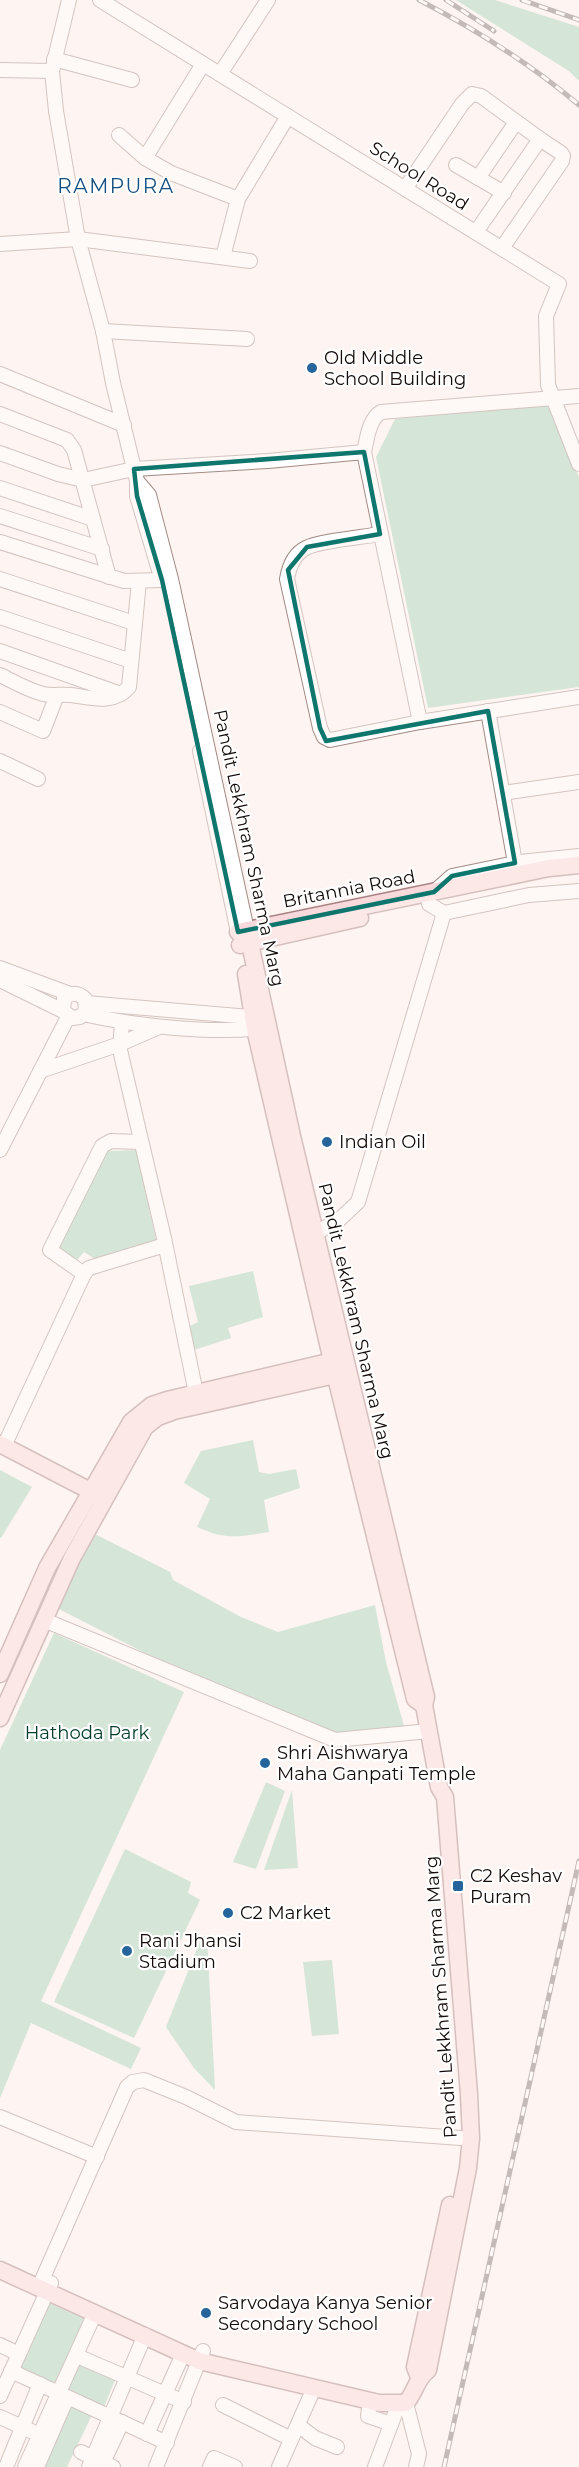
<svg xmlns="http://www.w3.org/2000/svg" width="579" height="2467" viewBox="0 0 579 2467" font-family="Montserrat,sans-serif">
  <style>
    .green { fill: #a5d2bb }
    .lines { fill: none; stroke-linecap: round; stroke-linejoin: round }
    .minor-casing { stroke: #a18b84; stroke-width: 16 }
    .major-casing { stroke: #a58183; stroke-width: 19 }
    .minor { stroke: #fff; stroke-width: 14 }
    .major { stroke: #f8d9dc; stroke-width: 16 }
    .rail-casing { stroke: #7e7573; stroke-width: 5 }
    .rail { stroke: #fff; stroke-width: 3; stroke-dasharray: 9; stroke-linecap: butt }
    .marked { fill: none; stroke: #0f766e; stroke-width: 4.5; stroke-linejoin: round }
    .poi-dot { fill: #25659b; stroke: #fff; stroke-width: 2 }
    .labels { text-anchor: middle; dominant-baseline: central; stroke-width: 4.5; stroke-linejoin: round; paint-order: stroke }
    .street-label { font-size: 18px; fill: #130b09; stroke: #fff }
    .poi-label { font-size: 18px; fill: #130b09; stroke: #fff; text-anchor: start }
    .park-label { font-size: 18px; fill: #033d29; stroke: #fff }
    .neighbourhood-label { font-size: 20px; letter-spacing: 1.5px; fill: #155081; stroke: #fff }
  </style>
  <rect width="100%" height="100%" fill="#fef4f1"/>
  <g class="green">
    <polygon points="456,0 495,0 579,27 579,81 569,71"/>
    <polygon points="549,404 579,477 579,687 428,708 376,457 395,419"/>
    <polygon points="136,1150 157,1244 95,1259 84,1252 76,1261 57,1250 80,1198 107,1151"/>
    <polygon points="253,1271 263,1317 228,1328 231,1338 194,1350 188,1327 198,1322 189,1286"/>
    <path d="M253,1440L259,1472L269,1474L296,1469L300,1488L264,1500L269,1532C240,1537 225,1540 197,1527L210,1499L184,1483L201,1451Z"/>
    <polygon points="0,1470 32,1487 1,1538 0,1537"/>
    <polygon points="91,1532 170,1572 173,1580 241,1617 278,1632 375,1605 386,1662 404,1726 339,1735 145,1653 55,1607"/>
    <polygon points="54,1633 184,1692 41,2001 141,2048 131,2069 31,2023 0,2098 0,1750"/>
    <polygon points="266,1782 285,1791 256,1869 233,1862"/>
    <polygon points="292,1790 298,1868 264,1870"/>
    <polygon points="125,1849 191,1882 188,1893 200,1900 134,2038 54,2002"/>
    <polygon points="202,1936 207,1936 215,2090 194,2068 166,2027"/>
    <polygon points="332,1960 339,2034 312,2036 303,1962"/>
    <polygon points="50,2303 84,2319 70,2351 115,2380 104,2407 20,2369"/>
    <polygon points="68,2404 92,2415 67,2467 41,2467"/>
  </g>
  <g class="lines">
    <defs>
      <g id="minor">
        <polyline points="69,0 52,71 56,111 78,239 103,331 113,383 137,481 149,495 171,579 247,930"/>
        <polyline points="100,0 559,284 546,316 548,385 579,464"/>
        <polyline points="54,59 132,80"/>
        <polyline points="0,70 52,71"/>
        <polyline points="220,74 268,0"/>
        <polyline points="119,135 145,158 171,173 238,199"/>
        <polyline points="145,158 203,64"/>
        <polyline points="456,165 504,193"/>
        <polyline points="478,178 516,122"/>
        <polyline points="405,189 462,104 472,94 481,96 540,139"/>
        <polyline points="476,232 540,139 561,153 563,156 562,161 502,248"/>
        <polyline points="0,244 78,239 250,261"/>
        <polyline points="223,257 238,199 288,116"/>
        <polyline points="103,331 247,339"/>
        <polyline points="0,374 124,425"/>
        <polyline points="0,414 67,440 74,450 109,577"/>
        <polyline points="0,453 58,474 83,480 134,469 268,461 364,452"/>
        <polyline points="137,481 137,496 161,577"/>
        <polyline points="0,488 93,519"/>
        <polyline points="0,516 102,549"/>
        <path d="M380,534C364,537 318,541 306,548C294,554 289,567 287,579L320,728L324,737L330,740L420,722L579,697"/>
        <polyline points="0,542 124,581 162,580"/>
        <polyline points="0,579 134,623"/>
        <polyline points="0,617 131,661"/>
        <polyline points="0,651 121,694"/>
        <path d="M0,675C14,682 28,690 43,694C52,696 62,694 71,695C92,698 113,705 129,687L139,581"/>
        <polyline points="488,711 515,863"/>
        <polyline points="0,712 43,731 57,695"/>
        <path d="M420,722L364,452C367,439 369,419 381,412L579,396"/>
        <polyline points="200,751 238,932"/>
        <polyline points="0,761 38,779"/>
        <polyline points="503,793 579,782"/>
        <polyline points="434,892 452,876 520,862 579,856"/>
        <polyline points="429,904 444,913 529,895 579,891"/>
        <polyline points="0,968 70,994"/>
        <path d="M0,980L63,1011L72,1018L80,1017L86,1011L85,999C78,992 70,992 64,999L63,1011"/>
        <polyline points="86,1003 263,1018"/>
        <path d="M83,1014C136,1026 209,1034 263,1028"/>
        <polyline points="122,1022 120,1050 164,1238 196,1393"/>
        <polyline points="40,1071 120,1044 159,1027"/>
        <polyline points="0,1150 68,1017"/>
        <polyline points="316,1233 340,1219 358,1202 444,913"/>
        <polyline points="84,1274 50,1250 102,1146 111,1141 141,1142"/>
        <polyline points="4,1446 84,1274 89,1268 165,1245"/>
        <polyline points="44,1620 335,1740 429,1731"/>
        <polyline points="0,2117 97,2157"/>
        <polyline points="42,2280 127,2087 133,2082 144,2080 186,2097 236,2122 461,2138"/>
        <polyline points="0,2345 19,2354"/>
        <polyline points="77,2356 184,2402"/>
        <polyline points="11,2371 167,2443"/>
        <polyline points="0,2396 51,2283"/>
        <polyline points="370,2401 368,2416 391,2424"/>
        <polyline points="406,2403 419,2454 416,2467"/>
        <polyline points="223,2405 291,2439"/>
        <polyline points="0,2417 31,2431"/>
        <polyline points="299,2426 315,2438 337,2447"/>
        <polyline points="147,2434 183,2354"/>
        <polyline points="81,2452 113,2467"/>
        <polyline points="6,2467 40,2384"/>
        <polyline points="25,2467 95,2313"/>
        <polyline points="37,2467 67,2398"/>
        <polyline points="89,2467 145,2335"/>
        <polyline points="101,2467 122,2422"/>
        <polyline points="156,2467 203,2351"/>
        <polyline points="210,2467 214,2458 235,2467"/>
        <polyline points="279,2467 314,2388"/>
        <polyline points="375,2467 399,2403"/>
      </g>
      <g id="major">
        <polyline points="238,932 549,868 579,865"/>
        <polyline points="240,945 360,918"/>
        <polyline points="246,974 255,1029 332,1361 415,1699 424,1705"/>
        <polyline points="0,1444 98,1495"/>
        <polyline points="0,1674 47,1568 131,1422 152,1405 167,1400 341,1359"/>
        <polyline points="0,1718 72,1558 145,1427 158,1417 174,1411 344,1373"/>
        <path d="M0,2270L199,2361L379,2403H406C416,2391 416,2379 428,2370L468,2168L471,2138L469,2094L445,1797L439,1787L424,1705L426,1697L292,1136L247,930"/>
        <polyline points="419,2377 415,2367 450,2205"/>
      </g>
    </defs>
    <use href="#minor" class="minor-casing"/>
    <use href="#major" class="major-casing"/>
    <use href="#minor" class="minor"/>
    <use href="#major" class="major"/>
    <defs>
      <g id="rail">
        <path d="M419,0C477,30 529,63 579,105"/>
        <polyline points="446,0 494,31"/>
        <polyline points="522,0 579,20"/>
        <polyline points="444,2467 579,1861"/>
      </g>
    </defs>
    <use href="#rail" class="rail-casing"/>
    <use href="#rail" class="rail"/>
  </g>
  <path d="M0 0H579V2467H0ZM364,452L380,534L307,547L288,570L320,728L326,741L488,711L515,863L452,876L434,892L238,932L162,580L137,496L134,469Z" fill="#fef4f1" fill-opacity=".55" fill-rule="evenodd"/>
  <path class="marked" d="M364,452L380,534L307,547L288,570L320,728L326,741L488,711L515,863L452,876L434,892L238,932L162,580L137,496L134,469Z"/>
  <g class="poi-dot">
    <circle cx="312" cy="368" r="6"/>
    <circle cx="327" cy="1142" r="6"/>
    <circle cx="265" cy="1763" r="6"/>
    <rect x="452" y="1880" width="12" height="12" rx="3"/>
    <circle cx="228" cy="1913" r="6"/>
    <circle cx="127" cy="1951" r="6"/>
    <circle cx="206" cy="2313" r="6"/>
  </g>
  <g class="labels">
    <g class="street-label">
      <text transform="translate(419 176) rotate(32)">School Road</text>
      <text transform="translate(249 848) rotate(78)">Pandit Lekkhram Sharma Marg</text>
      <text transform="translate(349 889) rotate(-11)">Britannia Road</text>
      <text transform="translate(356 1321) rotate(77)">Pandit Lekkhram Sharma Marg</text>
      <text transform="translate(441 1997) rotate(-94)">Pandit Lekkhram Sharma Marg</text>
    </g>
    <g class="poi-label">
      <text x="324" y="358">Old Middle<tspan x="324" dy="21">School Building</tspan></text>
      <text x="339" y="1142">Indian Oil</text>
      <text x="277" y="1753">Shri Aishwarya<tspan x="277" dy="21">Maha Ganpati Temple</tspan></text>
      <text x="470" y="1876">C2 Keshav<tspan x="470" dy="21">Puram</tspan></text>
      <text x="240" y="1913">C2 Market</text>
      <text x="139" y="1941">Rani Jhansi<tspan x="139" dy="21">Stadium</tspan></text>
      <text x="218" y="2303">Sarvodaya Kanya Senior<tspan x="218" dy="21">Secondary School</tspan></text>
    </g>
    <g class="park-label">
      <text x="87" y="1733">Hathoda Park</text>
    </g>
    <g class="neighbourhood-label">
      <text x="116" y="186">RAMPURA</text>
    </g>
  </g>
</svg>
